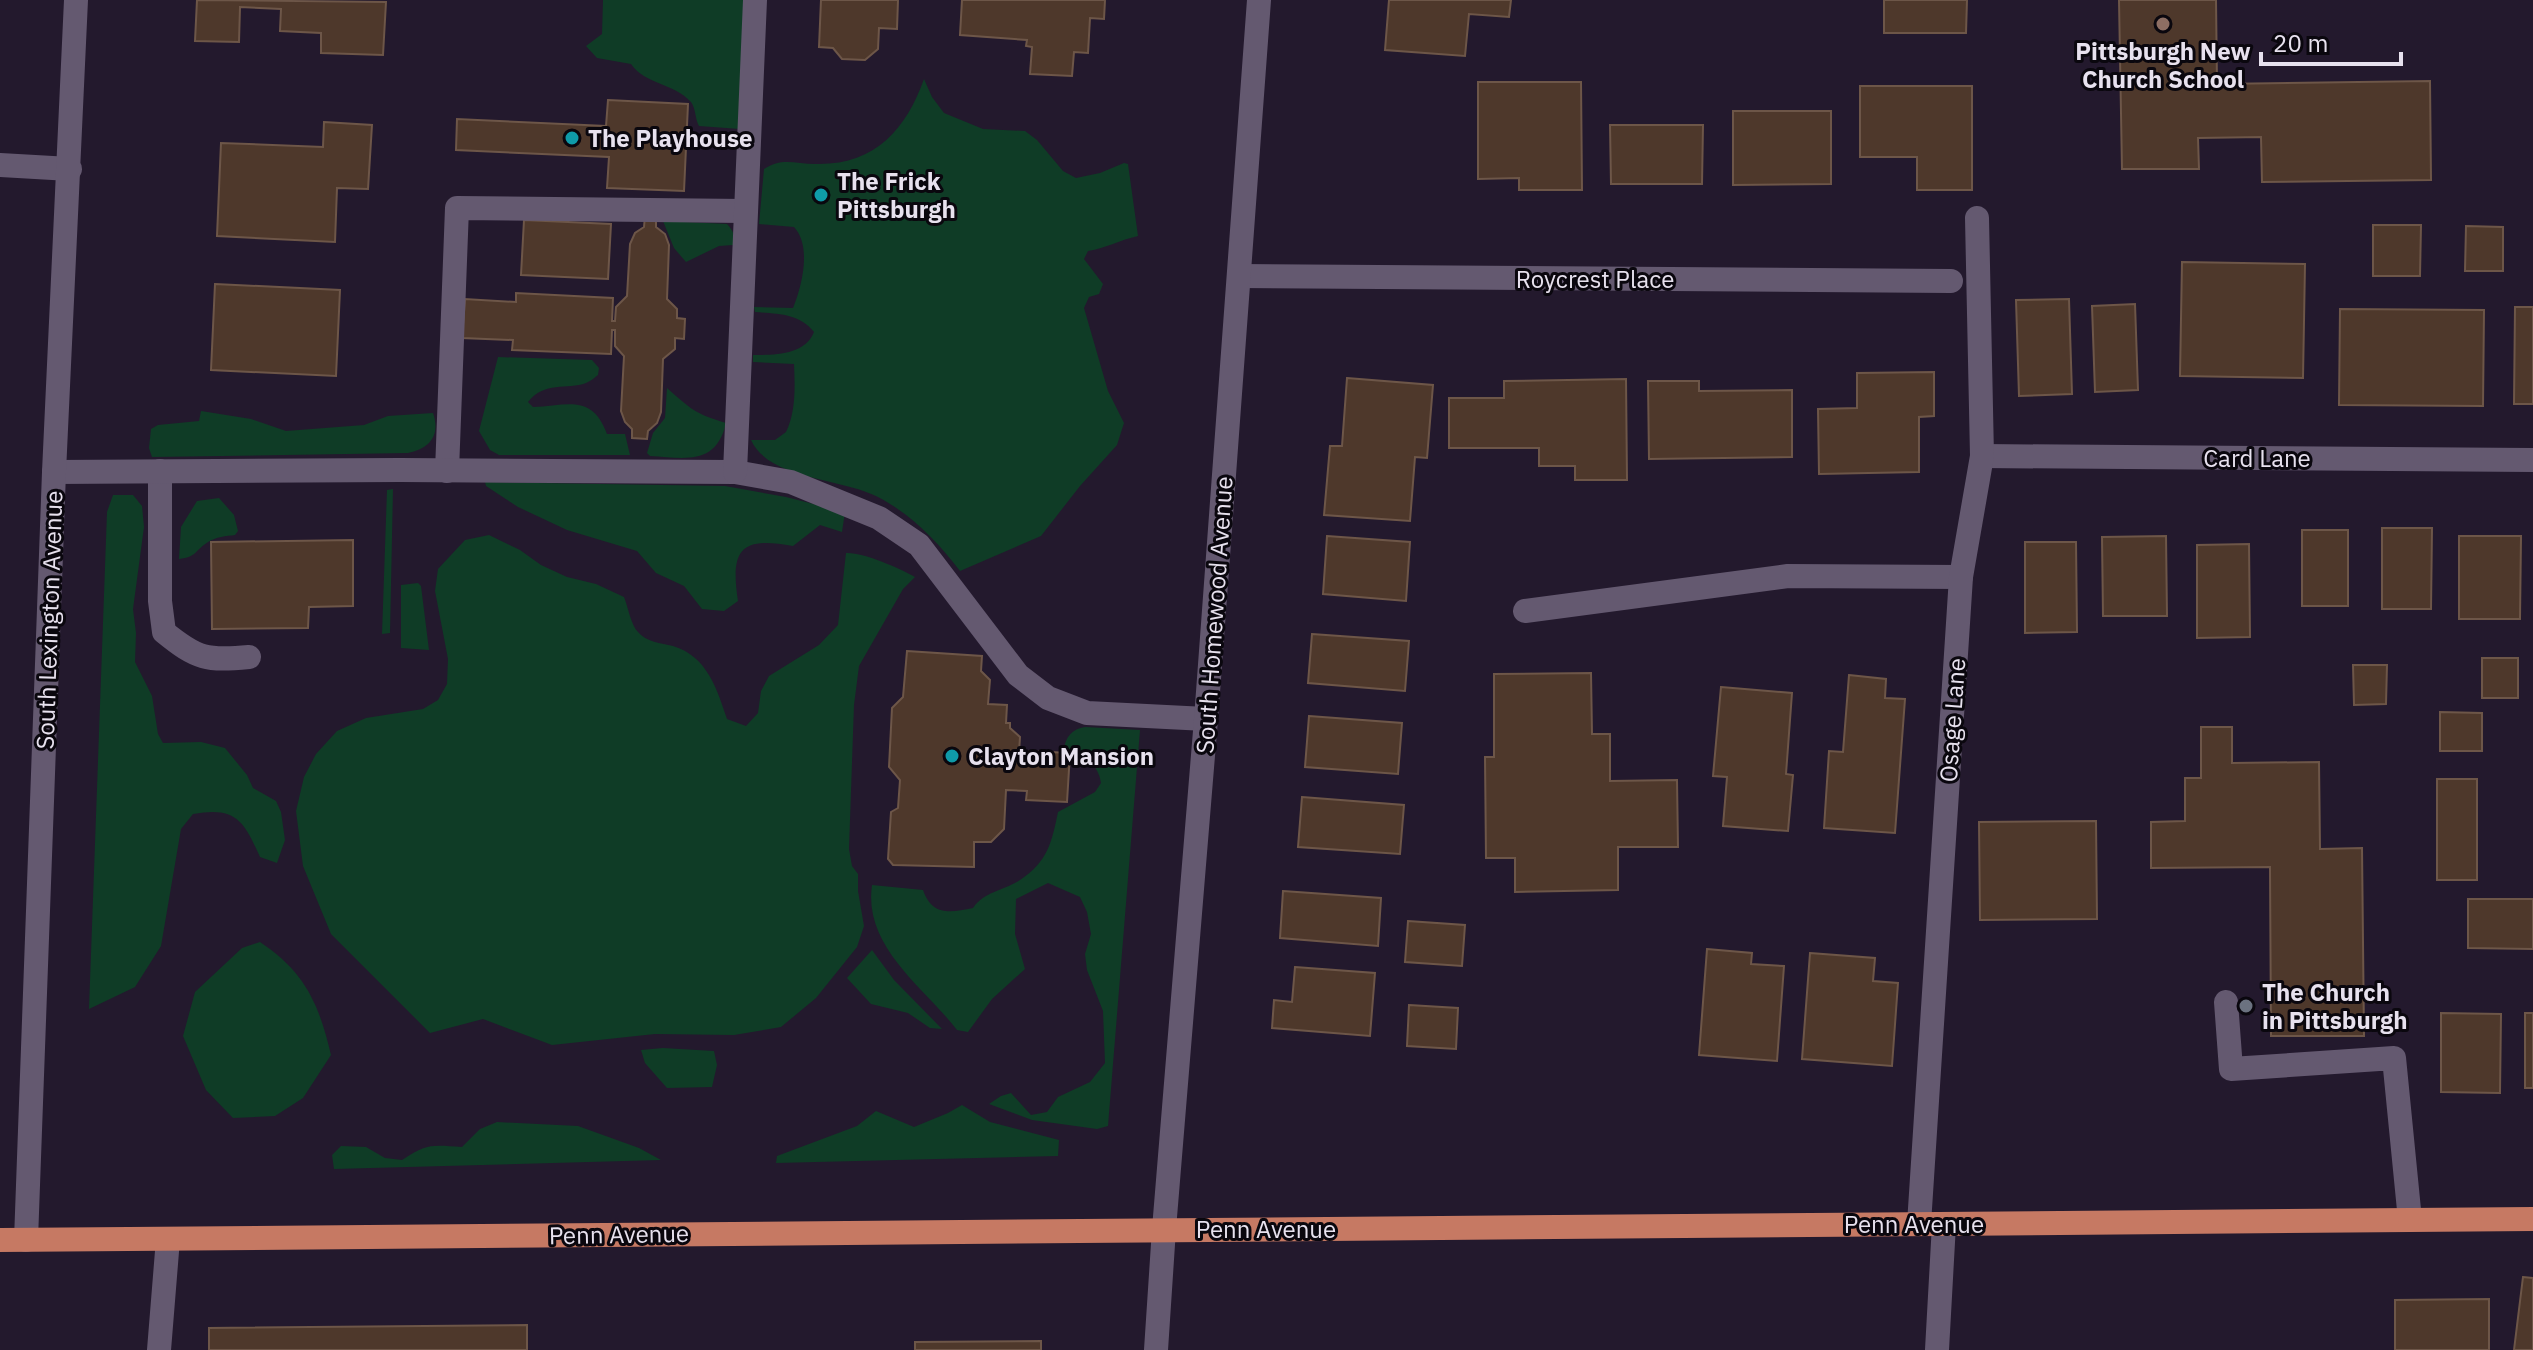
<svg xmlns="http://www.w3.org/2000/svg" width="2533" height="1350" viewBox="0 0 2533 1350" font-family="'IBM Plex Sans',sans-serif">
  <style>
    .green { fill: #0f3c26 }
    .building { fill: #4e382b; stroke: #6d5648; stroke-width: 2 }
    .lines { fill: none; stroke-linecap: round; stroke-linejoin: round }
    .service { stroke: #645970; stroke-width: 24 }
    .minor { stroke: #645970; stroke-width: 24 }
    .tertiary { stroke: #645970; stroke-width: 24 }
    .trunk { stroke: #c67963; stroke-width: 24 }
    .education-dot { fill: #8d6e63; stroke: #0a070e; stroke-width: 3 }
    .culture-dot { fill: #0f9aa8; stroke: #0a070e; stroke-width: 3 }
    .worship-dot { fill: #6b7280; stroke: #0a070e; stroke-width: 3 }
    .labels { text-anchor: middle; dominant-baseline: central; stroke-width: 6; stroke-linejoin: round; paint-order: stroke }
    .poi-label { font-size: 24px; font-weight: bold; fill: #e7e1ee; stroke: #0a070e; text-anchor: start }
    .street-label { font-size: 24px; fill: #e7e1ee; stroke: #0a070e }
  </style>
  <rect width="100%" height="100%" fill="#23192d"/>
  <g class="green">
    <path d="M603,0H746L740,129L699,126C695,119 696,109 691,102C674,83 646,85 631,64L597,58L586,46L602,34Z"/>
    <path d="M924,79L932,97L944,113L983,129L1025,131L1037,140L1063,171L1076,178L1100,173L1124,163L1128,164L1138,236C1120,240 1106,248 1088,251L1084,259L1103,284L1099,294L1089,297L1084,308L1108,391L1124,423L1117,445L1080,486L1041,536L960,571C937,541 912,515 878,497C843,478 769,480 751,440H775L786,432C796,412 795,386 794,364L753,362V355C775,355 805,355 814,332C799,313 777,314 755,312L754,307L793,308C802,286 812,246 794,227L759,224L764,169C783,156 797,165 819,164C876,164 906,129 924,79Z"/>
    <path d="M663,221L727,224C733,230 736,237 733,245L719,246L686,262L674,248Z"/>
    <path d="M498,357L592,360L599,368L598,375C594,378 591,381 586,383C567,390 544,381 528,402L533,407C567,406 592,393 607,434H625L630,455H499L490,450L479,431Z"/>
    <path d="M667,388C692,410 694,413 726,423C716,466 685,458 650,456L647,453L653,433L665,418Z"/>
    <path d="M201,411L251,419L286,431L364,425L388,416L433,413C441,436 429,449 408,453L152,457L149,448L151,429L158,425L199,421Z"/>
    <path d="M485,482L725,486L786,497L845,512L842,532L820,525L793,546C741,536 730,549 738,601L724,611L702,609L684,586L656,573L637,551L567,530L518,507L486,486Z"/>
    <polygon points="393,489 390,633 382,634 387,490"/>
    <path d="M113,495H133L142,506L144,527L133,609L136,633L135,662L152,696L158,734L163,743L201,742L225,748L247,775L253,788L276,801L281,812L285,840L277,863L260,857C244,821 236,806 193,814L181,829L161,946L135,987L89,1009L107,512Z"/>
    <path d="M219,498L234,515L238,531L235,535C226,536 216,537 208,542C194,551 197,557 179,559L181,527L197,501Z"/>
    <path d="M489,535L520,550L541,565L567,577L596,584L624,597C628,607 631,625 638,632C646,642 661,643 673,646C707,656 717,689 727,719L746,726L758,713L761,691L769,676L819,645L838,625L846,553C863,552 899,568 915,577L903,589L859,666L854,705L849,849L852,866L858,874V891L864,926L857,947L816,998L781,1027L734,1035L655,1034L552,1045L483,1019L430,1033L331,934L303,866L296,811L304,777L316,754L337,731L366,718L423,709L438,700L447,684L448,659L435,591L438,569L465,540Z"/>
    <polygon points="418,583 421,586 429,650 401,648 401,585"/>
    <path d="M1085,727L1140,730L1108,1126L1097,1129L1032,1120L989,1104L1001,1096L1011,1093L1031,1115L1047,1112L1058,1097L1090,1082L1105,1063L1103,1011L1087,970L1085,954L1091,934L1087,912L1080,897L1048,883L1016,899L1015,934L1025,969L992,999L968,1032L957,1030C924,987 863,947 872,885L923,890C932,916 950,913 973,908C985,891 1003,891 1020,880C1048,862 1052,841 1058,812L1095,792L1101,783C1098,763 1083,754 1064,750C1065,737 1072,729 1085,727Z"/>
    <path d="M260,942C305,972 319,1004 331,1055L303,1098L275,1116L233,1118L206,1090L183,1036L195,992L242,948Z"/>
    <polygon points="872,950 894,980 942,1029 930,1028 908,1013 871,1004 847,978"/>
    <polygon points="663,1048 714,1051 717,1065 712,1087 667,1088 645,1063 641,1050"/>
    <polygon points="962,1105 990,1122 1059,1140 1058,1156 776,1163 777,1156 857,1126 876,1111 914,1127 948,1113"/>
    <path d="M497,1122L578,1126L639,1148L661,1160L334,1169L332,1155L341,1146L366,1147L385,1158L402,1160C427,1143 433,1145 462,1147L480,1129Z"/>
  </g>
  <g class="building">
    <polygon points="197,0 386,2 383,55 321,53 321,33 280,31 281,9 240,7 239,42 195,41"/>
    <polygon points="821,0 898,0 897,29 879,28 878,49 865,60 842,59 833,48 819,47"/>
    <polygon points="962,0 1105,0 1104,19 1090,18 1088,53 1074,52 1072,76 1030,74 1032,47 1026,46 1027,40 960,35"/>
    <polygon points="1389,0 1511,0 1509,17 1469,14 1465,56 1385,50"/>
    <polygon points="1884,0 1967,0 1966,33 1884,33"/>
    <polygon points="2119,0 2216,0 2217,84 2430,81 2431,180 2262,182 2261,137 2198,138 2199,169 2122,169"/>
    <polygon points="1478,82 1581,82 1582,190 1519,190 1519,178 1478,179"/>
    <polygon points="1860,86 1972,86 1972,190 1917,190 1917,157 1860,157"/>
    <polygon points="608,100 688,104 684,191 607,188 609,157 456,150 457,119 606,126"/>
    <polygon points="1733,111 1831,111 1831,184 1733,185"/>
    <polygon points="324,122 372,125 368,189 337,188 335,242 217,236 221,143 323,147"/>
    <polygon points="1610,125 1703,125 1702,184 1611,184"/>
    <polygon points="645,216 656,217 656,227 665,234 669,245 667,299 677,309 677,318 685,319 684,339 675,338 675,349 663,359 661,412 657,423 648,431 647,439 632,438 632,429 625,422 621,411 624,356 615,346 615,330 612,330 611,354 512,350 513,340 462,338 465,299 516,302 516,293 613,298 612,321 615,321 616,307 627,296 630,244 635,233 644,227"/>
    <polygon points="524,220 611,224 608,279 521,275"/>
    <polygon points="2373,225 2421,225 2420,276 2373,276"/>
    <polygon points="2466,226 2503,227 2503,271 2465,271"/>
    <polygon points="2182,262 2305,264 2303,378 2180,376"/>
    <polygon points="215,284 340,290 336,376 211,370"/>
    <polygon points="2069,299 2072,394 2019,396 2016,300"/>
    <polygon points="2135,304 2138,390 2095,392 2092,306"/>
    <polygon points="2515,307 2533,307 2533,404 2514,404"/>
    <polygon points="2340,309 2484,310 2483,406 2339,405"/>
    <polygon points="1934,372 1934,416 1919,417 1919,472 1819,474 1818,409 1857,408 1857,373"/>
    <polygon points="1347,378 1433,385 1427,458 1415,457 1410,521 1324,515 1330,446 1342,446"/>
    <polygon points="1626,379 1627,480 1575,480 1575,466 1539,466 1539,448 1449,448 1449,398 1504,398 1504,381"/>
    <polygon points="1648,381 1699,381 1699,391 1792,390 1792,457 1649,459"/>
    <polygon points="2382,528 2432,528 2431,609 2382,609"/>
    <rect x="2302" y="530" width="46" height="76"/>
    <polygon points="1327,536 1410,542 1406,601 1323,594"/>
    <polygon points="2166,536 2167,616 2103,616 2102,537"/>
    <polygon points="2459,536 2521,536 2520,619 2459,619"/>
    <polygon points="353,540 353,606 309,607 308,628 212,629 211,542"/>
    <polygon points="2025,542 2076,542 2077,632 2025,633"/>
    <polygon points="2249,544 2250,637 2197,638 2197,545"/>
    <polygon points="1312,634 1409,641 1405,691 1308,683"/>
    <polygon points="907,651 982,656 981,671 990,680 988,704 1007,705 1006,723 1010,723 1010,728 1020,737 1019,752 1011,760 1028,760 1029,751 1070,753 1067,802 1026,800 1027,791 1006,790 1004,829 991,842 974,842 974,867 893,865 888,859 891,812 898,808 900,780 889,767 892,708 903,697"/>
    <rect x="2482" y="658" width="36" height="40"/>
    <polygon points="2353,665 2387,665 2386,704 2354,705"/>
    <polygon points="1591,673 1592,734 1610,734 1610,781 1677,780 1678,847 1618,847 1618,890 1515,892 1515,858 1486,858 1485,757 1494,757 1494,674"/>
    <polygon points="1849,675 1886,679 1885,698 1905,699 1895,833 1824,828 1829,751 1843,752"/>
    <polygon points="1721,687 1792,693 1786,774 1793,775 1788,831 1723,826 1727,777 1713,776"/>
    <polygon points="2440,712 2482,713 2482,751 2440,751"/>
    <polygon points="1309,716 1402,723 1398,774 1305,767"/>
    <polygon points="2201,727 2232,727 2232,763 2319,762 2320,849 2362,848 2364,1036 2271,1036 2270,867 2151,868 2151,822 2185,821 2185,778 2201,778"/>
    <rect x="2437" y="779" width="40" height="101"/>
    <polygon points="1302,797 1404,805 1400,854 1298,847"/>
    <polygon points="2096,821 2097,919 1980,920 1979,822"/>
    <polygon points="1283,891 1381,898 1378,946 1280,938"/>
    <polygon points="2468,899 2533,899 2533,949 2468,948"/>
    <polygon points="1408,921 1465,925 1462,966 1405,962"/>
    <polygon points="1707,949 1752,953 1751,964 1784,966 1777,1061 1699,1055"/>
    <polygon points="1810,953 1875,958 1873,981 1898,983 1892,1066 1802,1059"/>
    <polygon points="1295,967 1375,973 1370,1036 1272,1028 1274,1000 1292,1002"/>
    <polygon points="1409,1005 1458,1008 1456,1049 1407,1046"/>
    <polygon points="2441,1013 2501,1014 2500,1093 2441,1092"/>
    <rect x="2525" y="1013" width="8" height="75"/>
    <polygon points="2523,1277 2533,1278 2533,1350 2514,1350"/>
    <polygon points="2489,1299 2489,1350 2395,1350 2395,1300"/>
    <polygon points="527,1325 527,1350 209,1350 209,1328"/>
    <polygon points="1041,1341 1041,1350 915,1350 915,1342"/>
  </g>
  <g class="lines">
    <g class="service">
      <path d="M160,471V601L164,632C197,659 207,661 249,657"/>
      <polyline points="447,471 457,208 745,211"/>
      <polyline points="54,472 400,470 735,472 791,482 879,518 919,545 1018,675 1048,698 1087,713 1206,719"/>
      <polyline points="735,472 755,0"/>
      <polyline points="1525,611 1788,576 1961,577"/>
      <polyline points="2226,1002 2231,1069 2394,1058 2410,1220"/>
      <polyline points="1937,1350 1944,1224"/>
    </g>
    <g class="minor">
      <polyline points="0,165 70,169"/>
      <polyline points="1239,276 1951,281"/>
      <polyline points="1982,456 2533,460"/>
      <polyline points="1919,1224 1961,577 1982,456 1977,218"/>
      <polyline points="26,1240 54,472 76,0"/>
      <polyline points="159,1350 168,1239"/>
      <polyline points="1156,1350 1164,1229"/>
    </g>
    <polyline class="tertiary" points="1164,1229 1206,719 1259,0"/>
    <polyline class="trunk" points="0,1240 2533,1219"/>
  </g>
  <circle class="education-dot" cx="2163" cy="24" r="8"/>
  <g class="culture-dot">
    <circle cx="572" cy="138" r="8"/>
    <circle cx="821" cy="195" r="8"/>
    <circle cx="952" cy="756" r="8"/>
  </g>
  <circle class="worship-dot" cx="2246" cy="1006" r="8"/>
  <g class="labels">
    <g class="poi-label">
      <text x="2163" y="51" text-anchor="middle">Pittsburgh New<tspan x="2163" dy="28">Church School</tspan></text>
      <text x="588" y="138">The Playhouse</text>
      <text x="837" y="181">The Frick<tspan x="837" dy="28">Pittsburgh</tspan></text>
      <text x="968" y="756">Clayton Mansion</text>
      <text x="2262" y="992">The Church<tspan x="2262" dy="28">in Pittsburgh</tspan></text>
    </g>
    <g class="street-label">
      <text x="1595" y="279">Roycrest Place</text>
      <text x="2257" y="458">Card Lane</text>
      <text transform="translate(1214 615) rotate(-86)">South Homewood Avenue</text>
      <text transform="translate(49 620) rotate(-88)">South Lexington Avenue</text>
      <text transform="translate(1952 720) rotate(-86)">Osage Lane</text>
      <text x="1914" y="1224">Penn Avenue</text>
      <text x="1266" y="1229">Penn Avenue</text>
      <text transform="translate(619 1234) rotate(-1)">Penn Avenue</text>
    </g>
  </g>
  <path d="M2261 52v12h140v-12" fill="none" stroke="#e7e1ee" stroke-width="4"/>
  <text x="2273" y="52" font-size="24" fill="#e7e1ee" stroke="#0a070e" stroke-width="6" paint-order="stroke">20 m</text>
</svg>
